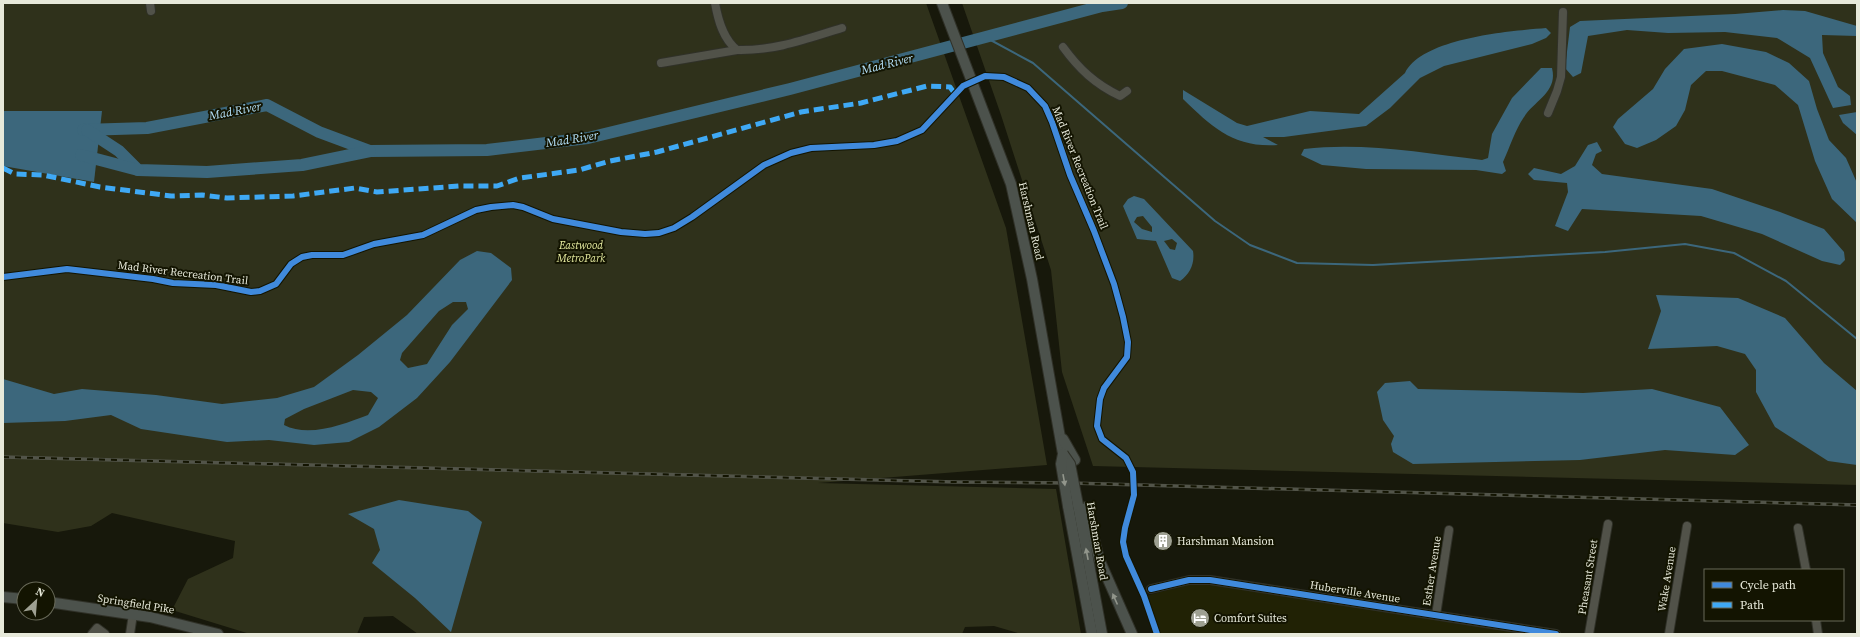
<svg xmlns="http://www.w3.org/2000/svg" width="1860" height="637" viewBox="0 0 1860 637" font-family="'Source Serif 4',serif">
  <style>
    .built { fill: #212205 }
    .green { fill: #2f311b }
    .water { fill: #3c677c; fill-rule: evenodd }
    .lines { fill: none; stroke-linecap: round; stroke-linejoin: round }
    .stream { stroke: #3c677c; stroke-width: 2 }
    .river { stroke: #3c677c; stroke-width: 12 }
    .minor-casing { stroke: #303128; stroke-width: 10 }
    .major-casing { stroke: #303128; stroke-width: 12 }
    .minor { stroke: #515249; stroke-width: 8 }
    .major { stroke: #4c524c; stroke-width: 10 }
    .rail-casing { stroke: #525449; stroke-width: 3.5 }
    .rail { stroke: #131401; stroke-width: 2; stroke-dasharray: 6; stroke-linecap: butt }
    .major-bridge-casing { stroke: #303128; stroke-width: 12; stroke-linecap: butt }
    .major-bridge { stroke: #4c524c; stroke-width: 10 }
    .quiet { stroke: #3fa9f5; stroke-width: 5; stroke-dasharray: 10 5; stroke-linecap: butt }
    .cycleway-casing { stroke: #131401; stroke-width: 8 }
    .cycleway { stroke: #408adc; stroke-width: 6 }
    .oneway { fill: #92968c }
    .labels { text-anchor: middle; dominant-baseline: central; stroke-width: 4; stroke-linejoin: round; paint-order: stroke }
    .street-label { font-size: 11px; fill: #e7e9da; stroke: #131401 }
    .park-label { font-size: 11px; font-style: italic; fill: #e3e89e; stroke: #131401 }
    .poi-label { font-size: 11px; fill: #e7e9da; stroke: #131401; text-anchor: start }
    .water-label { font-size: 12px; font-style: italic; fill: #b5e1f9; stroke: #131401 }
  </style>
  <rect width="100%" height="100%" fill="#17180b"/>
  <polygon class="built" points="1193,583 1212,583 1528,634 1159,634 1146,596"/>
  <g class="green">
    <polygon points="3,3 926,3 1006,228 1047,465 818,483 1056,489 1081,634 1021,634 994,626 965,627 962,634 418,634 393,616 364,617 357,634 250,634 172,610 188,579 233,558 235,541 112,513 91,526 58,532 3,523"/>
    <polygon points="962,3 1857,3 1857,485 1093,466 1062,372 1051,270 1001,115"/>
  </g>
  <g class="water">
    <polygon points="1783,10 1805,11 1857,26 1857,36 1822,35 1823,53 1838,87 1850,96 1851,105 1833,108 1810,58 1777,38 1725,32 1668,33 1627,30 1588,36 1581,73 1573,77 1565,68 1570,27 1580,21 1735,14"/>
    <path d="M1546,28L1551,33L1546,38L1532,44L1444,66L1420,78L1390,108L1366,126L1284,137H1263L1278,145C1234,148 1213,128 1183,99V90L1237,123L1247,126L1310,111L1359,114L1405,73C1422,38 1510,31 1546,28Z"/>
    <polygon points="1722,44 1766,52 1789,63 1809,81 1817,109 1829,140 1846,158 1857,183 1857,223 1832,199 1815,161 1798,105 1775,85 1722,71 1706,71 1691,85 1685,110 1676,126 1656,140 1637,148 1625,144 1613,127 1618,119 1653,89 1665,69 1684,49"/>
    <path d="M1541,68H1552C1558,92 1535,100 1524,117C1515,130 1510,147 1503,162L1506,171L1502,174L1476,170L1366,169L1322,165L1301,155L1304,149C1363,142 1424,153 1482,160L1488,158L1492,134L1512,98Z"/>
    <polygon points="3,111 102,111 94,182 3,166"/>
    <polygon points="1857,112 1857,135 1843,123 1839,115"/>
    <polygon points="1597,142 1602,151 1596,154 1592,165 1602,174 1712,189 1780,212 1824,229 1844,252 1845,260 1840,265 1822,261 1762,234 1701,216 1582,209 1568,231 1555,226 1568,192 1567,183 1534,180 1528,174 1534,168 1561,174 1575,166 1588,145"/>
    <path d="M1134,196L1144,199L1193,251C1195,263 1190,274 1180,281L1172,278L1156,241L1137,239L1123,206L1128,199ZM1143,216L1152,227V232L1142,229L1134,222L1137,217ZM1172,239L1177,243L1175,250L1170,249L1164,241Z"/>
    <path d="M477,251L491,253L511,268L512,280L450,362L417,398L379,427L349,442L314,445L269,440L227,442L141,429L111,415L65,421L3,423V379L54,394L82,389L156,395L222,404L277,398L314,387L358,355L407,315L460,260ZM453,302H466L468,309L452,325L427,364L408,368L400,360L402,353L439,311ZM353,390L371,392L378,398L368,415C344,424 309,438 284,425L285,419L304,409Z"/>
    <polygon points="1656,295 1738,298 1785,318 1824,363 1857,391 1857,465 1828,461 1775,427 1756,392 1756,370 1745,354 1717,346 1648,349 1661,311"/>
    <polygon points="1410,381 1418,389 1583,393 1652,389 1720,407 1749,445 1735,455 1665,450 1580,460 1413,464 1393,452 1391,444 1394,436 1383,420 1377,392 1385,383"/>
    <polygon points="399,500 468,511 482,522 451,632 415,598 372,563 380,550 374,529 348,514"/>
  </g>
  <g class="lines">
    <polyline class="stream" points="985,37 1033,63 1215,221 1250,245 1297,263 1373,265 1605,252 1685,244 1734,253 1786,281 1857,339"/>
    <g class="river">
      <polyline points="83,130 147,128 267,105 319,132 370,151 487,150 588,138 790,89 1102,6 1122,3"/>
      <polyline points="87,130 119,151 138,170 207,172 302,165 370,151"/>
      <polyline points="81,155 138,170"/>
    </g>
    <defs>
      <g id="minor">
        <polyline points="150,3 151,11"/>
        <path d="M715,3C718,20 723,39 737,50C775,51 806,39 842,28"/>
        <path d="M1063,47C1079,69 1095,84 1120,96L1127,91"/>
        <polyline points="661,63 737,50"/>
        <polyline points="1548,113 1557,91 1561,77 1563,12"/>
        <polyline points="1798,528 1806,570"/>
        <polyline points="1151,589 1189,580 1210,580 1556,634"/>
        <polyline points="1436,615 1449,530"/>
        <polyline points="1816,620 1818,634"/>
        <polyline points="92,634 97,628 105,634"/>
        <polyline points="130,634 133,614"/>
        <polyline points="1589,634 1608,524"/>
        <polyline points="1669,634 1687,526"/>
      </g>
      <g id="major">
        <polyline points="942,3 1011,184 1032,279 1063,454"/>
        <polyline points="1063,439 1075,460"/>
        <polyline points="1078,505 1102,634"/>
        <polyline points="1068,506 1092,634"/>
        <polyline points="1086,507 1099,559 1132,634"/>
        <polyline points="3,597 24,599"/>
        <polyline points="48,602 150,617 218,634"/>
      </g>
    </defs>
    <use href="#minor" class="minor-casing"/>
    <use href="#major" class="major-casing"/>
    <use href="#minor" class="minor"/>
    <use href="#major" class="major"/>
    <defs>
      <polyline id="rail" points="3,457 955,482 1070,483 1857,505"/>
    </defs>
    <use href="#rail" class="rail-casing"/>
    <use href="#rail" class="rail"/>
    <defs>
      <g id="major-bridge">
        <polyline points="1063,454 1070,464 1078,505"/>
        <polyline points="1063,454 1061,464 1068,506"/>
      </g>
    </defs>
    <use href="#major-bridge" class="major-bridge-casing"/>
    <use href="#major-bridge" class="major-bridge"/>
    <polyline class="quiet" points="3,168 15,174 43,175 100,187 171,196 202,195 227,198 293,196 355,188 377,192 460,186 497,186 520,178 579,170 610,161 657,152 801,112 861,103 927,86 950,87 955,94"/>
    <defs>
      <g id="cycleway">
        <polyline points="3,277 67,269 153,279 173,283 216,285 251,292 260,291 276,284 291,264 302,257 312,255 343,255 374,244 423,235 476,210 491,207 513,205 523,207 553,219 621,232 645,234 659,233 674,228 692,217 764,165 791,153 811,148 874,145 897,141 922,130 963,86 985,76 1004,77 1028,88 1045,106 1052,122 1070,175 1094,231 1114,284 1123,317 1128,342 1127,357 1104,388 1100,399 1097,426 1102,439 1126,458 1133,472 1134,495 1125,528 1123,542 1126,556 1144,596 1157,634"/>
        <polyline points="1151,589 1189,580 1210,580 1556,634"/>
      </g>
    </defs>
    <use href="#cycleway" class="cycleway-casing"/>
    <use href="#cycleway" class="cycleway"/>
  </g>
  <defs><path id="oneway-solid" d="M-6-.8H1V-3.2L6.5 0L1 3.2V.8H-6Z"/></defs>
  <g class="oneway">
    <use href="#oneway-solid" transform="translate(1064 480) rotate(80)"/>
    <use href="#oneway-solid" transform="translate(1087 554) rotate(-101)"/>
    <use href="#oneway-solid" transform="translate(1115 599) rotate(-114)"/>
  </g>
  <defs>
    <symbol id="building-disc" viewBox="-11 -11 22 22"><circle r="9.5" fill="#9ea092" stroke="#131401"/><path d="M-4-6H4V6H1V3H-1V6H-4ZM-2.5-4.3h1.7v1.8h-1.7ZM.8-4.3h1.7v1.8H.8ZM-2.5-1h1.7V.8h-1.7ZM.8-1h1.7V.8H.8Z" fill="#fff"/></symbol>
    <symbol id="hotel-disc" viewBox="-11 -11 22 22"><circle r="9.5" fill="#9ea092" stroke="#131401"/><path d="M-6-4.5h1.5V1H6V5H4.5V3h-9V5H-6ZM-4 0a1.8 1.8 0 1 1 3.6 0ZM.5 0V-2.5h3Q6-2.5 6 0Z" fill="#fff"/></symbol>
  </defs>
  <g fill-rule="evenodd">
    <use href="#building-disc" x="1152" y="530" width="22" height="22"/>
    <use href="#hotel-disc" x="1189" y="607" width="22" height="22"/>
  </g>
  <g class="labels">
    <g class="street-label">
      <text transform="translate(1080 168) rotate(68)">Mad River Recreation Trail</text>
      <text transform="translate(1031 221) rotate(77)">Harshman Road</text>
      <text transform="translate(183 273) rotate(7)">Mad River Recreation Trail</text>
      <text transform="translate(1097 541) rotate(80)">Harshman Road</text>
      <text transform="translate(1432 571) rotate(-81)">Esther Avenue</text>
      <text transform="translate(1588 577) rotate(-81)">Pheasant Street</text>
      <text transform="translate(1667 579) rotate(-81)">Wake Avenue</text>
      <text transform="translate(1355 592) rotate(9)">Huberville Avenue</text>
      <text transform="translate(136 604) rotate(9)">Springfield Pike</text>
    </g>
    <g class="park-label">
      <text x="581" y="245">Eastwood<tspan x="581" dy="13">MetroPark</tspan></text>
    </g>
    <g class="poi-label">
      <text x="1177" y="541">Harshman Mansion</text>
      <text x="1214" y="618">Comfort Suites</text>
    </g>
    <g class="water-label">
      <text transform="translate(887 64) rotate(-14)">Mad River</text>
      <text transform="translate(235 111) rotate(-11)">Mad River</text>
      <text transform="translate(572 139) rotate(-9)">Mad River</text>
    </g>
  </g>
  <rect width="1860" height="637" fill="none" stroke="#e7e9da" stroke-width="8"/>
  <rect x="1704" y="569" width="140" height="52" fill="#131401" stroke="#686958"/>
  <rect x="1712" y="582" width="20" height="6" fill="#408adc" stroke="#686958"/>
  <text x="1740" y="589" font-size="12" fill="#e7e9da">Cycle path</text>
  <rect x="1712" y="602" width="20" height="6" fill="#3fa9f5" stroke="#686958"/>
  <text x="1740" y="609" font-size="12" fill="#e7e9da">Path</text>
  <g transform="translate(36 601) rotate(26)"><circle r="19" fill="#131401" stroke="#686958"/>
  <path d="M0-3L7 15L0 10L-7 15Z" fill="#9ea092"/>
  <text y="-6" font-size="11" font-weight="bold" text-anchor="middle" fill="#e7e9da">N</text>
  </g>
</svg>
